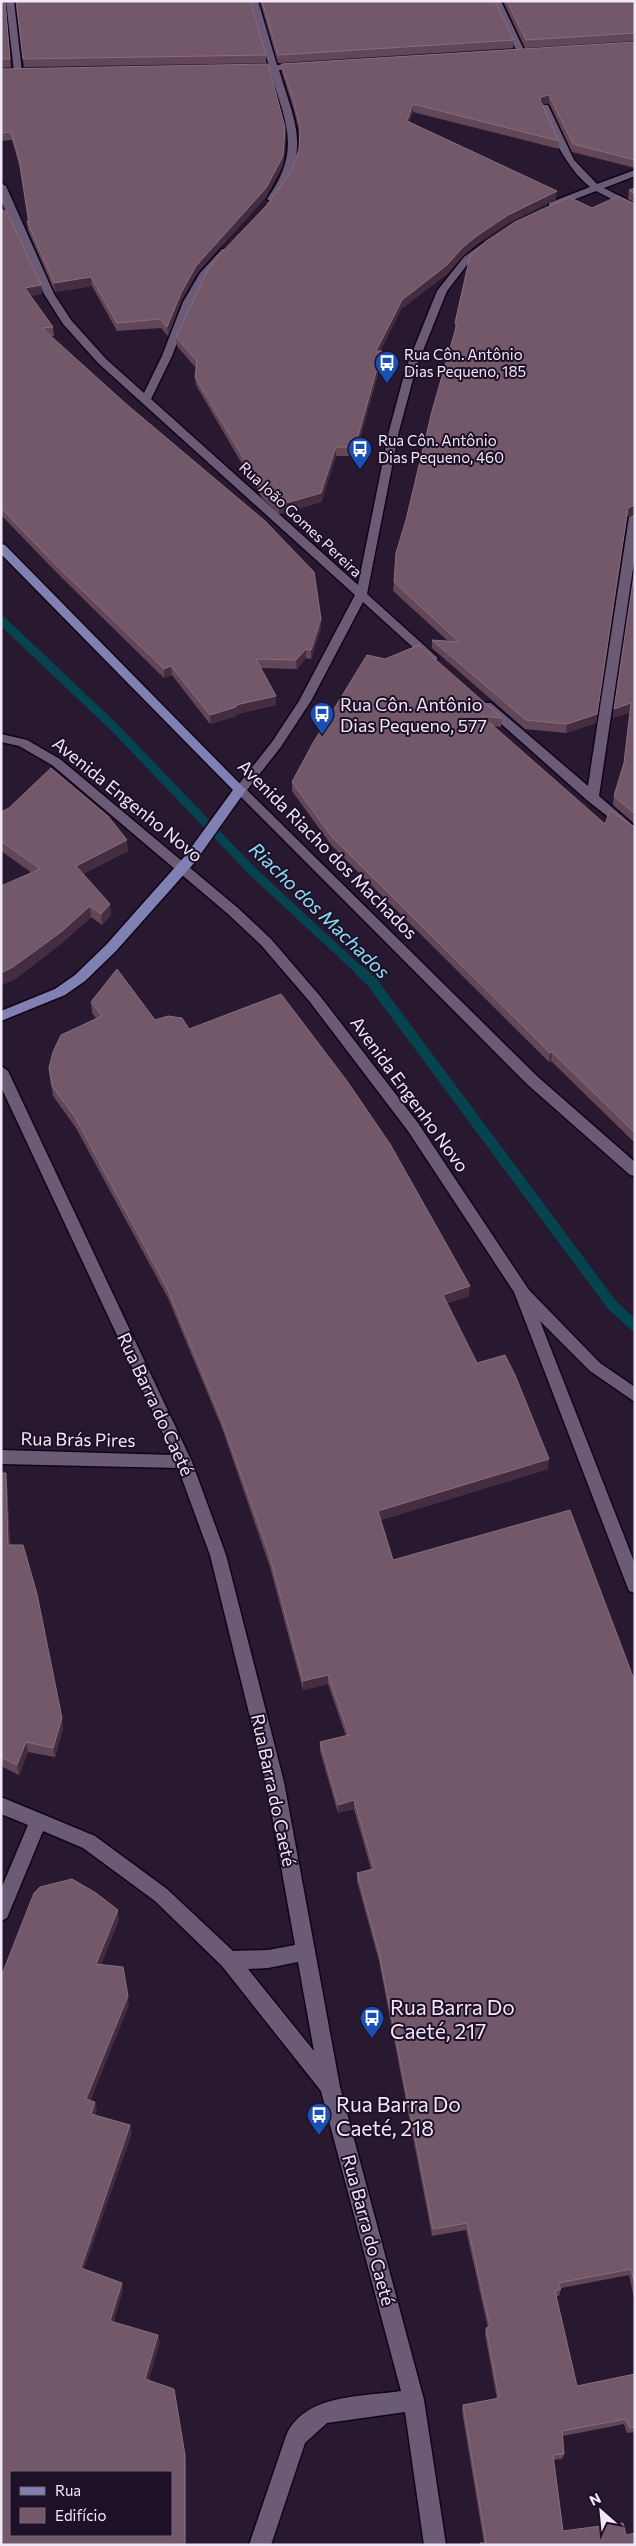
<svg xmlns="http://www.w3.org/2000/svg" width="636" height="2546" viewBox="0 0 636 2546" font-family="Commissioner,sans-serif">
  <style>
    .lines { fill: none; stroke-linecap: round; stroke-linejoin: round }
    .stream-far1 { stroke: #05444f; stroke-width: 9 }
    .stream { stroke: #05444f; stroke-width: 11 }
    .minor-casing { stroke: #100418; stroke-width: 3 }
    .major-casing { stroke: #100418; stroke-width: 3 }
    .minor { fill: #6c5b77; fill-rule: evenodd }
    .major { fill: #8080b2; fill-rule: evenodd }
    .wall { fill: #634757 }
    .shaded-wall { fill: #452d41 }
    .building { fill: #725868; stroke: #866f7f; fill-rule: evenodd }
    .labels { text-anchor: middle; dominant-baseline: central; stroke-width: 4; stroke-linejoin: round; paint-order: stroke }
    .far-poi-label { font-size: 15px; fill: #f1e8f8; stroke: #1e1027; text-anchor: start }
    .far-street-label { font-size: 15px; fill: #f1e8f8; stroke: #1e1027 }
    .poi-label { font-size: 18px; fill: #f1e8f8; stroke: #1e1027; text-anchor: start }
    .street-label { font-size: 18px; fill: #f1e8f8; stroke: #1e1027 }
    .water-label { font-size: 19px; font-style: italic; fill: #88e2f5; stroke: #1e1027 }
    .near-poi-label { font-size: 21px; fill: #f1e8f8; stroke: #1e1027; text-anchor: start }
  </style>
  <rect width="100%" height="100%" fill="#281931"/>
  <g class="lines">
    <polyline class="stream-far1" points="1,620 113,726 252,871 361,972"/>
    <polyline class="stream" points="360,971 372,982 612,1305 635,1326"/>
    <defs>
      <g id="minor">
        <polygon points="6,1 14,1 22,72 18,75 14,72"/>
        <path d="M250,1H258L277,65L301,64L305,67L301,70H279C295,124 312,150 275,201L272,202L267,199C302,150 286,123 270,71L249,72L245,69L249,66H269Z"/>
        <polygon points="493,1 501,1 525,52 524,54 517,52"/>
        <path d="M542,105H548L574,160L597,184L635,170V176L604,188L635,204V211L596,191L555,207H549V203L590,187C565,166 553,137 541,107Z"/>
        <polygon points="1,183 6,186 54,294 71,320 106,359 144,393 162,356 183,302 200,273 222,249 228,249 228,253 207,276 193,302 172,356 151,399 358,585 389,431 406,368 437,291 464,257 483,243 491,245 470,261 447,291 416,368 399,431 367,594 438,658 436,661 428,661 363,602 311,701 280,748 247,790 538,1077 635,1162 635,1176 630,1175 528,1085 234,790 272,742 299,701 355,595 98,363 63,324 44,294 1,201"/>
        <polygon points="635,514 635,555 599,796 635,827 635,838 588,801 481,706 483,703 491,703 588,786 629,517"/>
        <polygon points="1,734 27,740 60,759 238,908 271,939 320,996 418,1123 529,1290 600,1363 635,1387 635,1402 590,1371 540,1321 635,1564 635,1593 629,1591 627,1586 514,1292 408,1131 310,1002 261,945 228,914 52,765 19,746 1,742"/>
        <path d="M1,1066L8,1071L192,1462L226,1555L284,1782L340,2087L424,2400L446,2545H424L405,2412L327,2423L305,2443L271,2545H249L286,2436C304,2393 363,2397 401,2391L321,2091L222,1966L155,1901L83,1848L43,1831L7,1918L1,1921V1889L28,1825L1,1814V1797L95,1836L167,1889L233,1951L268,1950L295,1945L266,1782L210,1555L178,1468L1,1464V1450L173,1455L1,1087ZM298,1962L314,2051L248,1969L268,1968Z"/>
      </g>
      <polygon id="major" points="1,544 5,545 246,790 195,862 116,951 85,981 65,995 1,1021 1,1011 55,989 75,975 106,945 185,856 233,790 1,554"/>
    </defs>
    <use href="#minor" class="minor-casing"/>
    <use href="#major" class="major-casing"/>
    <use href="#minor" class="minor"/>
    <use href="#major" class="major"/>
  </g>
  <g class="wall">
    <polygon points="1,1 5,1 11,67 1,68"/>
    <polygon points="16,1 266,55 266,63 24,67"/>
    <polygon points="260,1 495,1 514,40 513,48 278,63"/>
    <polygon points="503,1 635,1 635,41 525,48"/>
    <polygon points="635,42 635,168 572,152 549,103 542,105 559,141 559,149 413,112 409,122 556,199 508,223 478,243 464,255 447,274 401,309 380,351 382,360 355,456 336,456 321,502 279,514 262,498 196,385 195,377 196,368 177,346 176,337 266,206 292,170 299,149 300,134 294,110 282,72 281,64"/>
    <polygon points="1,69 286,135 283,165 266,197 196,274 181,301 168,336 161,328 117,331 92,286 55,292 28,230 27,221 28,222 20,168 12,140 1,141"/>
    <polygon points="635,188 635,203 628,199 629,190"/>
    <polygon points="592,208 627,517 596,723 566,733 525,729 432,648 432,640 448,641 393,591 394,582 406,520 455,332 455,323"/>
    <polygon points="1,209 41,285 42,294 30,296 53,327 54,336 51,336 321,628 311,659 306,658 297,669 261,668 276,696 276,705 237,714 237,716 210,724 172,675 164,678 58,574 1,515"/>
    <polygon points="635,568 635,824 613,805 614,796 624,763 630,712 613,718"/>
    <polygon points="367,655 502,718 501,727 493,726 605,824 635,828 635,1143 551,1061 549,1062 332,846 292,791 292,782"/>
    <polygon points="1,812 128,851 83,874 110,904 111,915 102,925 91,917 62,943 15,979 1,985 1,886 32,873 1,851"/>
    <polygon points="91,1002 189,1029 469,1296 447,1303 477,1363 548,1469 381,1520 393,1560 635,1682 635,2303 629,2275 561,2288 561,2289 559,2296 556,2296 577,2386 635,2374 635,2432 627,2433 624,2424 563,2436 564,2454 562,2459 553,2460 563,2531 626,2535 635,2545 480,2545 480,2543 484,2543 462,2411 463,2405 497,2399 485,2334 486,2328 488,2328 466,2230 432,2236 379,1961 357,1881 357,1873 371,1869 354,1809 338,1813 320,1751 320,1742 346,1736 328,1684 303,1690 270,1567 222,1428 168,1298 76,1128 53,1096 49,1068 96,1018 92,1013"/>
    <polygon points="1,1473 7,1484 10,1545 63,1728 55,1757 28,1752 19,1775 1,1766"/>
  </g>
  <g class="shaded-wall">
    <polygon points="549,95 549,103 540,105 540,100 541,97"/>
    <polygon points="413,104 413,112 407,129 407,121"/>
    <polygon points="285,127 286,135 283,165 266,197 196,274 181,301 168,336 167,327 181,293 196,266"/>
    <polygon points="557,191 556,199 508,223 478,243 464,255 447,274 401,309 376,360 376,351 402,300 478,235 508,215"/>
    <polygon points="91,277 92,286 55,292 54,283"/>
    <polygon points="41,285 42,294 26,297 25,288"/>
    <polygon points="382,351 382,360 355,456 355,447"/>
    <polygon points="336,447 336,456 321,502 279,514 279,505"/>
    <polygon points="635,505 635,514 627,517 596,723 566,733 567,724 628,508"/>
    <polygon points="321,619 321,628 311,659 311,650"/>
    <polygon points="306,649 306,658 297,669 296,660"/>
    <polygon points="171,666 172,675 164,678 164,669"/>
    <polygon points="276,696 276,705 237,714 237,716 210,724 210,715 236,705"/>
    <polygon points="631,703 630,712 613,718 614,709"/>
    <polygon points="127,840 128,851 77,877 76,866"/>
    <polygon points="110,904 111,915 102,925 101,914"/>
    <polygon points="90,906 91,917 62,943 15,979 1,985 1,973"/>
    <polygon points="552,1052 551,1061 549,1062 550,1053"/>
    <polygon points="470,1286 469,1296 442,1305 443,1295"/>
    <polygon points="549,1459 548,1469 378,1521 378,1511"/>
    <polygon points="6,1473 7,1484 10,1555 8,1545"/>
    <polygon points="328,1675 328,1684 303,1690 303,1681"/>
    <polygon points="62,1718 63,1728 55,1757 53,1748"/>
    <polygon points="26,1742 28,1752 19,1775 17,1765"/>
    <polygon points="354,1800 354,1809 338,1813 338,1805"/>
    <polygon points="118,1910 119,1920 98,1972 96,1964"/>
    <polygon points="123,1967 129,2005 88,2107 86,2099"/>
    <polygon points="95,2102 97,2110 93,2122 91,2114"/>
    <polygon points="130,2125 132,2133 82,2275 81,2268"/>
    <polygon points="122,2283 123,2290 112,2328 110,2321"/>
    <polygon points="158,2335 160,2342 147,2386 145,2379"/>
    <polygon points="174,2389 186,2461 186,2545 185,2545"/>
  </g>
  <g class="building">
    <polygon points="1,1 5,1 10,59 1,59"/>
    <polygon points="16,1 250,1 266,55 23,59"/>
    <polygon points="262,1 495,1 514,40 278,55"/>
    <polygon points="507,1 635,1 635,33 526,40"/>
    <polygon points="635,42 635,160 573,144 549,95 541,97 540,100 559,141 413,104 407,121 557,191 508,215 478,235 464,246 447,265 402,300 376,351 382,351 355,447 336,447 321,493 279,505 262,489 195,377 197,361 176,337 207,271 219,255 266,206 292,170 299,149 300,127 294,102 281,64"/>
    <polygon points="268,64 285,127 283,156 266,188 196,266 181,293 167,327 160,319 117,323 91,277 54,283 27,221 29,222 19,159 11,132 1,133 1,69"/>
    <polygon points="635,188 635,194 629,190"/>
    <polygon points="618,196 635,204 635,505 628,508 597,714 567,724 526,720 432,640 459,642 394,582 396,553 406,520 432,411 457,324 455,323 470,256 485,242 515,222 569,197 592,208"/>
    <polygon points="1,209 7,212 41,285 25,288 53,327 42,328 125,403 265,521 314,572 321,619 311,650 306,649 296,660 256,659 276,696 236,705 236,707 210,715 171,666 164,669 57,566 1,508"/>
    <polygon points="635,568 635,814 614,796 624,763 631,703 614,709"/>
    <polygon points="419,645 502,718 482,716 605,824 610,810 635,828 635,1133 552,1052 550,1053 332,837 292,782 313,743 367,655 385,659"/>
    <polygon points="51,768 108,816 127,840 76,866 110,904 101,914 90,906 61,932 13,967 1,973 1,886 40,869 1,841 1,812 9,808"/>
    <polygon points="117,969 155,1020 168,1016 182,1018 189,1029 281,994 347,1081 390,1144 470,1286 443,1295 477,1363 505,1355 515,1375 549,1459 378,1511 393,1560 570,1510 635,1682 635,2285 631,2269 558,2283 561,2289 555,2291 577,2386 635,2374 635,2427 630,2428 626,2419 562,2431 564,2454 553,2455 563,2531 623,2523 626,2535 635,2533 635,2545 481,2545 480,2543 486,2543 463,2405 499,2398 486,2328 490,2327 467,2223 433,2229 379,1953 357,1873 374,1869 354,1800 338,1805 320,1742 349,1735 328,1675 303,1681 270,1557 221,1419 167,1288 75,1117 52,1086 49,1068 53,1052 61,1035 102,1016 91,1002"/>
    <polygon points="1,1473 6,1473 8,1545 23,1545 37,1594 62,1718 53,1748 26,1742 17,1765 1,1757"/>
    <path d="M72,1879L96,1893L118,1910L96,1964L123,1967L128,1996L86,2099L95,2102L91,2114L130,2125L81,2268L122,2283L110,2321L158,2335L145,2379L174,2389L185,2455V2545H1V1977L34,1893L40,1887ZM11,2472H171V2535H11Z"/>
  </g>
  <defs>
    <symbol id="bus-pin" viewBox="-11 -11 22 30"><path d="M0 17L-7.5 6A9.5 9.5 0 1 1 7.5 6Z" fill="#1a4fb4" stroke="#1e1027"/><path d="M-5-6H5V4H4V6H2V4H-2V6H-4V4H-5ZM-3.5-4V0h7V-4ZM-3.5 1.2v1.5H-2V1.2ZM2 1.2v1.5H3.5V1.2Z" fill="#fff"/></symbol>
  </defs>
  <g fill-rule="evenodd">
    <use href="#bus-pin" x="373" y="349" width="28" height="38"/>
    <use href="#bus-pin" x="346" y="435" width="28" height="38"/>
    <use href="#bus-pin" x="308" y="700" width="28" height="38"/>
    <use href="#bus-pin" x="358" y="2004" width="28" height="38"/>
    <use href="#bus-pin" x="305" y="2101" width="28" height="38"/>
  </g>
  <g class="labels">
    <g class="far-poi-label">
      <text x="404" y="354">Rua Côn. Antônio<tspan x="404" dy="17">Dias Pequeno, 185</tspan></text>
      <text x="378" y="440">Rua Côn. Antônio<tspan x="378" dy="17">Dias Pequeno, 460</tspan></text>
    </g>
    <g class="far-street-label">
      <text transform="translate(301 519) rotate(43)">Rua João Gomes Pereira</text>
    </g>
    <g class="poi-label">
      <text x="340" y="704">Rua Côn. Antônio<tspan x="340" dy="21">Dias Pequeno, 577</tspan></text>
    </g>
    <g class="street-label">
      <text transform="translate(128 799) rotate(39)">Avenida Engenho Novo</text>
      <text transform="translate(328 849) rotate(45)">Avenida Riacho dos Machados</text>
      <text transform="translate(410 1094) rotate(54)">Avenida Engenho Novo</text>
      <text transform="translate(156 1404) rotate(65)">Rua Barra do Caeté</text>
      <text transform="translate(78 1439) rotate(1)">Rua Brás Pires</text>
      <text transform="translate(274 1790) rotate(78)">Rua Barra do Caeté</text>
      <text transform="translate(369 2230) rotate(75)">Rua Barra do Caeté</text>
    </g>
    <g class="water-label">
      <text transform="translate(320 910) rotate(44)">Riacho dos Machados</text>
    </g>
    <g class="near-poi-label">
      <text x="390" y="2006">Rua Barra Do<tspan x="390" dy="24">Caeté, 217</tspan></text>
      <text x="336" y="2103">Rua Barra Do<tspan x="336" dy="24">Caeté, 218</tspan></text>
    </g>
  </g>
  <rect width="636" height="2546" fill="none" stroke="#f1e8f8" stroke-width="5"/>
  <rect x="10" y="2471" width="162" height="65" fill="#1e1027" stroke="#72667b"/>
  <rect x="20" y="2487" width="25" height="8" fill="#8080b2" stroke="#72667b"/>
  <text x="55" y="2496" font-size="15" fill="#f1e8f8">Rua</text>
  <rect x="20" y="2508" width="25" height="15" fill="#725868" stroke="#72667b"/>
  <text x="55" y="2521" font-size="15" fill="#f1e8f8">Edifício</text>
  <g transform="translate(601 2511) rotate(333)" stroke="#1e1027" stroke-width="4" paint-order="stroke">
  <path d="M0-4L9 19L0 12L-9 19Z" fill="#f1e8f8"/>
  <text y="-8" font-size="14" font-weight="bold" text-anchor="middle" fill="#f1e8f8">N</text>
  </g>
</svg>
